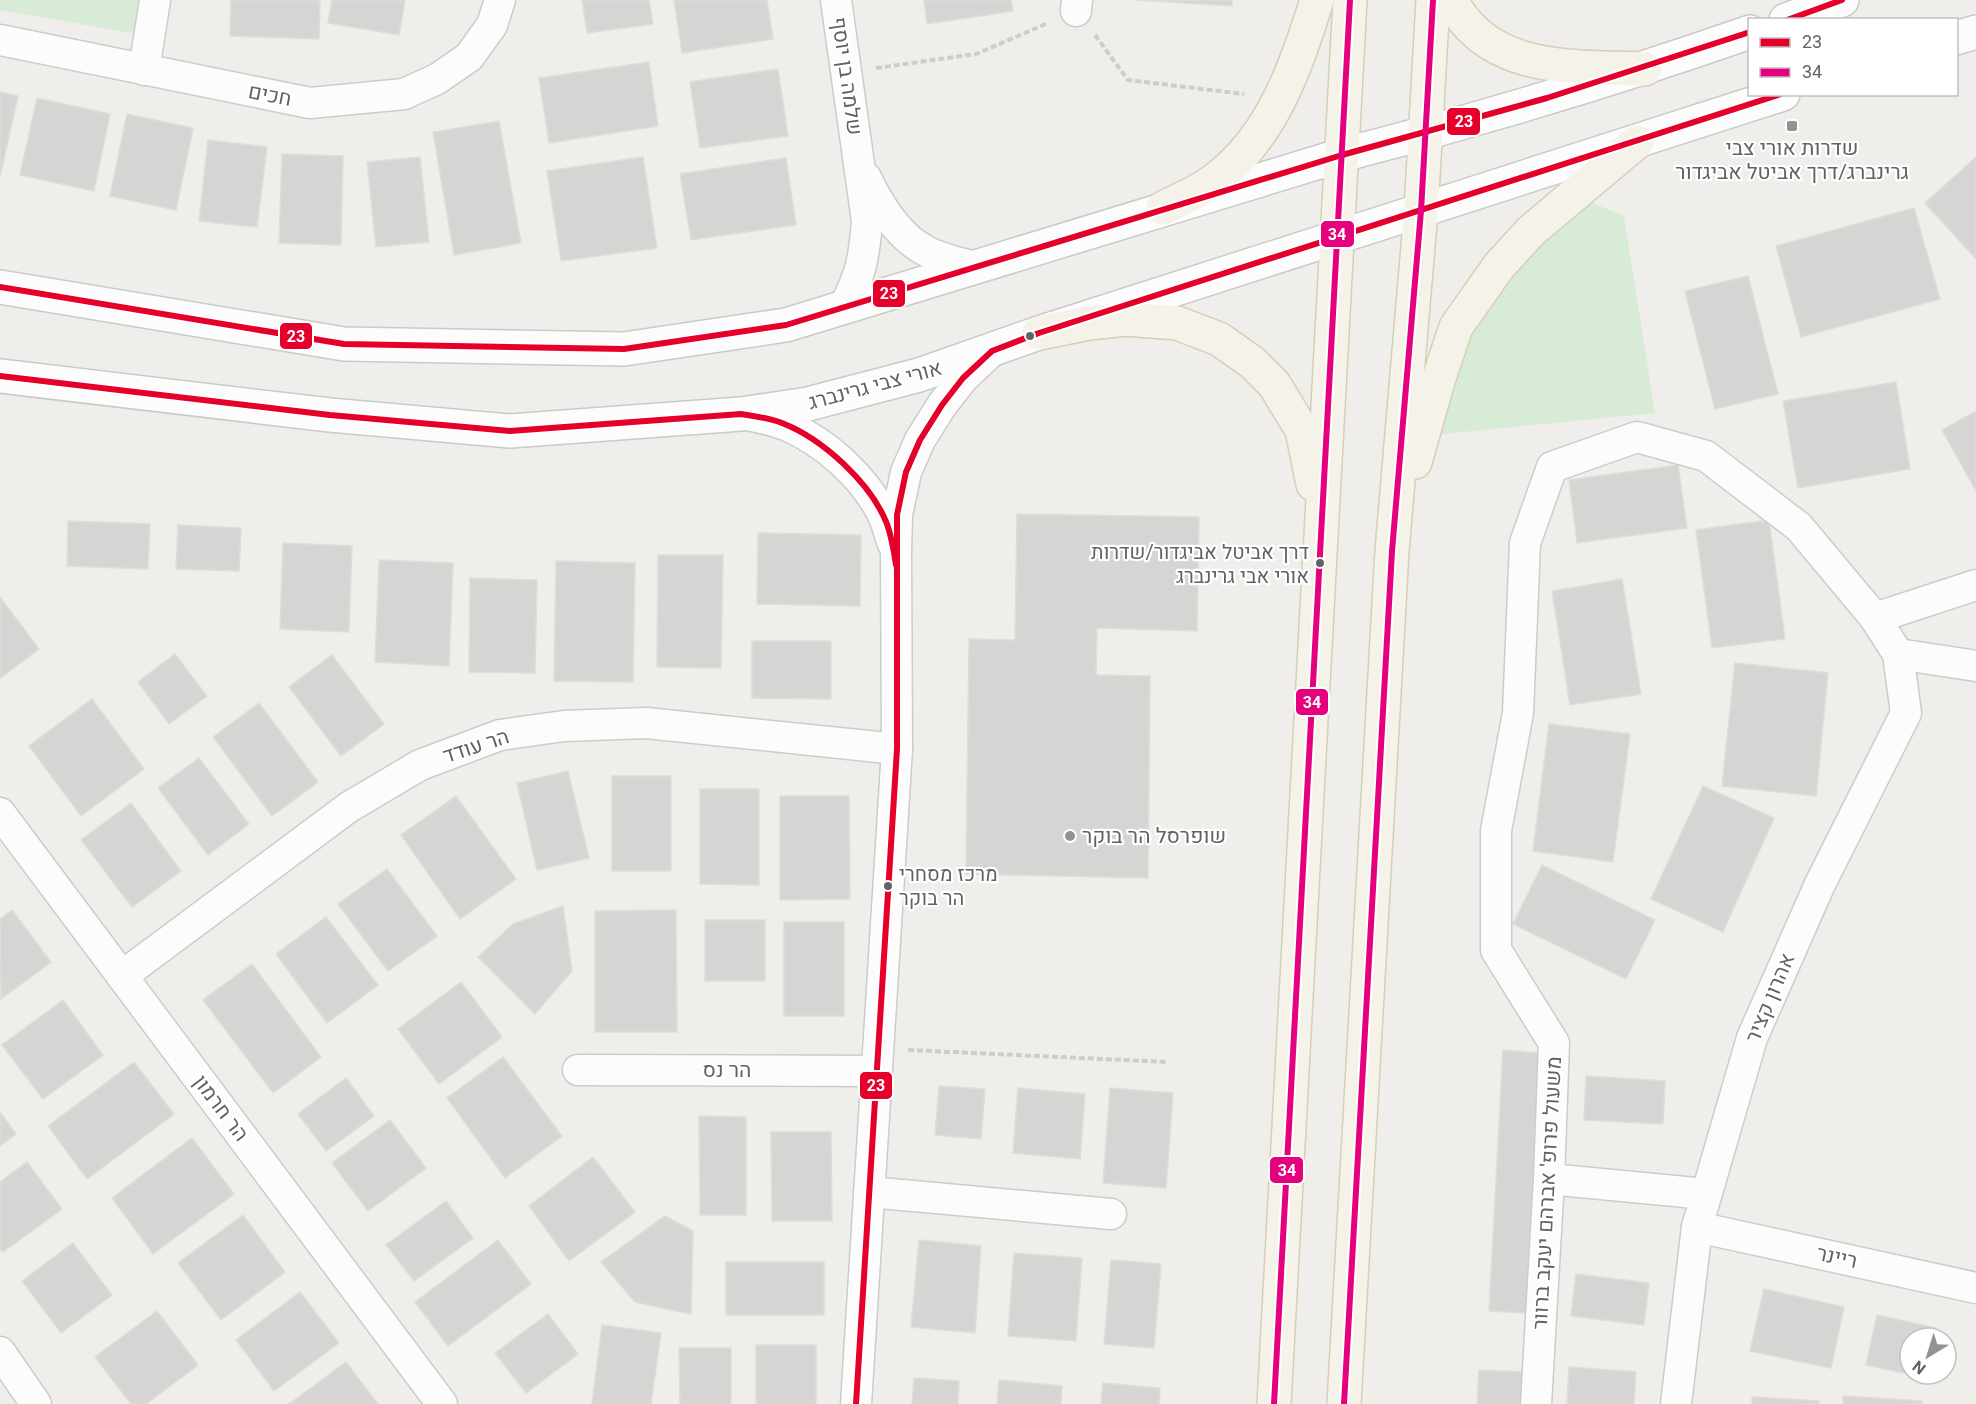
<svg xmlns="http://www.w3.org/2000/svg" width="1976" height="1404" viewBox="0 0 1976 1404" font-family="Roboto,Heebo,sans-serif">
  <style>
    .green { fill: #d8ebd6 }
    .building { fill: #d6d5d3; stroke: #deddd9; stroke-width: 1.5 }
    .lines { fill: none; stroke-linecap: round; stroke-linejoin: round }
    .street-casing { stroke: #cbcccc; stroke-width: 33 }
    .secondary-casing { stroke: #cacacb; stroke-width: 36 }
    .primary-casing { stroke: #d7ceb8; stroke-width: 36 }
    .path { stroke: #cacfcc; stroke-width: 4; stroke-dasharray: 6 3; stroke-linecap: butt }
    .street { stroke: #fdfcfc; stroke-width: 30 }
    .secondary { stroke: #fdfcfc; stroke-width: 33 }
    .primary { stroke: #f4f2e9; stroke-width: 33 }
    .bus-1-casing { stroke: #fff; stroke-width: 10 }
    .bus-2-casing { stroke: #fff; stroke-width: 10 }
    .bus-1 { stroke: #e4002b; stroke-width: 6 }
    .bus-2 { stroke: #e5007d; stroke-width: 6 }
    .poi-dot { fill: #919496; stroke: #fff; stroke-width: 2 }
    .bus-dot { fill: #5f6368; stroke: #fff; stroke-width: 2 }
    .labels { text-anchor: middle; dominant-baseline: central; stroke-width: 4.5; stroke-linejoin: round; paint-order: stroke }
    .bus-label { font-size: 20px; fill: #5f6368; stroke: #fff; text-anchor: end }
    .street-label { font-size: 21px; fill: #5f6368; stroke: #fff }
    .poi-label { font-size: 21px; fill: #5f6368; stroke: #fff }
    .line-badge { stroke: #fff; stroke-width: 2 }
    .badge-label { font-size: 16px; text-anchor: middle; font-weight: bold; fill: #fff }
  </style>
  <rect width="100%" height="100%" fill="#efeeea"/>
  <g class="green">
    <polygon points="0,0 155,0 149,36 0,10"/>
    <polygon points="1573,195 1624,216 1655,413 1422,436 1456,327"/>
  </g>
  <g class="building">
    <polygon points="231,0 320,0 319,39 230,36"/>
    <polygon points="332,0 405,0 399,35 328,23"/>
    <polygon points="582,0 649,0 653,24 587,33"/>
    <polygon points="674,0 767,0 773,39 682,53"/>
    <polygon points="924,0 1011,0 1013,11 927,24"/>
    <polygon points="1136,0 1232,0 1232,6"/>
    <polygon points="649,62 658,126 549,143 539,78"/>
    <polygon points="778,69 788,136 700,148 690,82"/>
    <polygon points="0,92 18,96 0,177"/>
    <polygon points="37,98 110,114 94,191 20,175"/>
    <polygon points="127,114 193,128 176,210 110,196"/>
    <polygon points="499,121 521,243 454,255 433,132"/>
    <polygon points="208,140 267,147 257,227 199,221"/>
    <polygon points="282,154 343,156 341,245 279,243"/>
    <polygon points="420,157 429,242 376,247 367,162"/>
    <polygon points="643,157 657,248 561,261 547,171"/>
    <polygon points="1976,157 1976,259 1925,203"/>
    <polygon points="786,158 796,225 691,240 680,174"/>
    <polygon points="1914,208 1940,299 1801,337 1776,246"/>
    <polygon points="1748,276 1778,394 1715,409 1685,291"/>
    <polygon points="1896,382 1910,469 1798,488 1783,401"/>
    <polygon points="1976,411 1976,491 1942,430"/>
    <polygon points="1678,465 1687,528 1577,543 1569,480"/>
    <polygon points="1017,514 1199,517 1197,631 1097,628 1096,675 1150,676 1148,878 966,874 969,639 1015,640"/>
    <polygon points="1769,520 1785,639 1712,648 1696,530"/>
    <polygon points="68,521 150,524 148,569 67,566"/>
    <polygon points="178,525 241,528 239,571 176,569"/>
    <polygon points="758,533 861,535 860,606 757,604"/>
    <polygon points="283,543 352,546 349,632 280,629"/>
    <polygon points="658,555 723,555 721,668 657,667"/>
    <polygon points="379,560 453,563 449,666 375,662"/>
    <polygon points="556,561 635,563 633,682 554,681"/>
    <polygon points="470,578 537,580 535,673 469,672"/>
    <polygon points="1622,579 1641,694 1570,705 1552,591"/>
    <polygon points="0,597 39,649 0,678"/>
    <polygon points="752,641 831,641 831,699 752,698"/>
    <polygon points="175,654 207,696 169,724 138,682"/>
    <polygon points="332,655 384,724 341,756 289,687"/>
    <polygon points="1735,663 1828,673 1816,796 1722,786"/>
    <polygon points="92,699 144,769 81,816 29,746"/>
    <polygon points="259,703 318,782 272,816 213,737"/>
    <polygon points="1549,724 1630,734 1613,862 1533,851"/>
    <polygon points="199,758 249,824 208,855 158,788"/>
    <polygon points="568,771 589,858 537,870 517,783"/>
    <rect x="612" y="776" width="59" height="95"/>
    <polygon points="1703,786 1774,818 1723,932 1651,899"/>
    <polygon points="700,789 759,789 759,885 700,884"/>
    <polygon points="456,796 516,879 460,919 401,835"/>
    <polygon points="780,796 849,796 850,899 780,900"/>
    <polygon points="131,803 181,871 132,907 81,840"/>
    <polygon points="1542,865 1655,920 1626,979 1513,924"/>
    <polygon points="387,869 437,936 388,971 338,904"/>
    <polygon points="563,906 572,971 535,1014 478,957 513,924"/>
    <polygon points="12,910 51,962 1,999 0,919"/>
    <polygon points="676,910 677,1032 595,1032 595,911"/>
    <polygon points="326,917 378,985 327,1023 276,954"/>
    <rect x="705" y="920" width="60" height="61"/>
    <rect x="784" y="922" width="60" height="94"/>
    <polygon points="252,964 321,1057 273,1093 203,1000"/>
    <polygon points="461,982 502,1037 439,1084 398,1029"/>
    <polygon points="63,1000 103,1055 43,1099 2,1045"/>
    <polygon points="1503,1050 1540,1053 1526,1313 1489,1311"/>
    <polygon points="503,1057 562,1136 505,1178 447,1098"/>
    <polygon points="134,1062 174,1114 87,1179 48,1126"/>
    <polygon points="1586,1076 1665,1081 1663,1124 1584,1120"/>
    <polygon points="346,1078 374,1116 326,1151 298,1114"/>
    <polygon points="939,1086 985,1089 981,1139 935,1135"/>
    <polygon points="1018,1088 1085,1094 1080,1159 1013,1153"/>
    <polygon points="1110,1088 1173,1093 1166,1188 1103,1183"/>
    <polygon points="0,1112 16,1134 0,1146"/>
    <polygon points="699,1116 746,1117 746,1215 700,1215"/>
    <polygon points="390,1120 426,1168 368,1211 332,1163"/>
    <polygon points="771,1132 831,1132 832,1221 772,1221"/>
    <polygon points="192,1138 234,1194 153,1254 112,1198"/>
    <polygon points="593,1157 635,1212 569,1261 529,1206"/>
    <polygon points="27,1162 62,1209 3,1252 0,1249 0,1182"/>
    <polygon points="446,1201 473,1238 414,1281 386,1245"/>
    <polygon points="243,1215 285,1272 221,1320 178,1263"/>
    <polygon points="665,1216 693,1231 691,1314 635,1302 601,1262"/>
    <polygon points="498,1240 531,1284 448,1346 415,1302"/>
    <polygon points="919,1240 981,1246 975,1333 911,1327"/>
    <polygon points="73,1243 112,1295 61,1333 22,1281"/>
    <polygon points="1014,1253 1082,1258 1076,1341 1008,1336"/>
    <polygon points="1111,1260 1161,1264 1154,1348 1104,1344"/>
    <rect x="726" y="1262" width="98" height="53"/>
    <polygon points="1576,1274 1649,1283 1644,1325 1571,1316"/>
    <polygon points="1764,1289 1844,1307 1831,1368 1750,1351"/>
    <polygon points="300,1292 339,1343 274,1391 236,1340"/>
    <polygon points="157,1311 198,1365 146,1404 131,1404 95,1357"/>
    <polygon points="548,1314 578,1354 526,1393 495,1353"/>
    <polygon points="1877,1315 1937,1328 1935,1338 1910,1338 1910,1374 1927,1374 1926,1378 1866,1365"/>
    <polygon points="602,1325 661,1333 651,1404 592,1404"/>
    <rect x="756" y="1345" width="60" height="59"/>
    <polygon points="679,1348 731,1348 731,1404 680,1404"/>
    <polygon points="346,1362 378,1404 289,1404"/>
    <polygon points="1569,1367 1636,1372 1634,1404 1567,1404"/>
    <polygon points="1479,1370 1525,1372 1523,1404 1477,1404"/>
    <polygon points="914,1378 959,1381 958,1404 912,1404"/>
    <polygon points="999,1380 1062,1386 1061,1404 997,1404"/>
    <polygon points="1103,1383 1160,1388 1159,1404 1101,1404"/>
    <polygon points="1843,1396 1922,1401 1922,1404 1843,1404"/>
    <polygon points="1752,1397 1819,1401 1818,1404 1752,1404"/>
  </g>
  <g class="lines">
    <defs>
      <g id="street">
        <path d="M836,0L867,221C864,259 861,275 843,309"/>
        <polyline points="1076,11 1077,0"/>
        <polyline points="0,40 310,103 404,94 437,79 469,57 492,25 500,0"/>
        <polyline points="144,70 155,0"/>
        <path d="M866,178C879,205 898,237 926,251C941,259 959,263 976,267"/>
        <path d="M743,414C758,417 773,420 788,426C826,443 863,476 882,513C887,523 889,534 893,544"/>
        <polyline points="1875,618 1976,585"/>
        <polyline points="1898,654 1976,666"/>
        <polyline points="0,813 442,1404"/>
        <polyline points="122,976 349,807 420,765 500,735 564,726 646,723 897,749"/>
        <polyline points="578,1070 876,1071"/>
        <polyline points="1549,1179 1706,1194"/>
        <polyline points="869,1192 1111,1214"/>
        <polyline points="1697,1227 1976,1288"/>
        <polyline points="0,1352 36,1404"/>
        <polyline points="856,1404 897,749 896,553 897,515 906,472 920,440 942,405 963,378 992,351"/>
        <polyline points="1536,1404 1549,1179 1554,1043 1496,950 1496,831 1518,713 1525,543 1552,467 1637,437 1706,456 1799,527 1875,618 1898,654 1906,713 1820,884 1752,1038 1697,1227 1676,1404"/>
      </g>
      <g id="secondary">
        <polyline points="1786,20 1842,0"/>
        <polyline points="1956,38 1976,32"/>
        <path d="M0,287L344,344L624,349L786,325L1342,155C1479,120 1615,79 1750,32"/>
        <polyline points="0,376 330,415 510,431 741,414 808,404 919,375 1039,333 1783,94"/>
      </g>
      <g id="primary">
        <path d="M1451,0C1489,74 1574,66 1645,69"/>
        <path d="M1163,208C1181,199 1201,191 1216,179C1273,136 1296,66 1317,0"/>
        <polyline points="1039,333 1089,323 1126,319 1177,323 1219,339 1253,363 1274,384 1302,430 1313,484"/>
        <polyline points="1415,462 1438,381 1456,327 1499,266 1531,231 1637,142"/>
        <polyline points="1274,1404 1350,0"/>
        <polyline points="1344,1404 1392,551 1421,211 1433,0"/>
      </g>
    </defs>
    <use href="#street" class="street-casing"/>
    <use href="#secondary" class="secondary-casing"/>
    <use href="#primary" class="primary-casing"/>
    <g class="path">
      <polyline points="1095,35 1128,80 1244,94"/>
      <polyline points="876,68 976,54 1048,23"/>
      <polyline points="908,1050 1168,1062"/>
    </g>
    <use href="#street" class="street"/>
    <use href="#secondary" class="secondary"/>
    <use href="#primary" class="primary"/>
    <defs>
      <g id="bus-1">
        <polyline points="1787,20 1842,0"/>
        <polyline points="0,287 344,344 624,349 786,325 1342,155 1547,98 1750,32"/>
        <path d="M0,376L330,415L510,431L741,414C755,416 769,418 782,423C823,439 871,483 887,524C892,538 894,551 896,565"/>
        <polyline points="856,1404 897,749 897,515 906,472 920,440 942,405 963,378 992,351 1039,333 1781,94"/>
      </g>
      <g id="bus-2">
        <polyline points="1274,1404 1350,0"/>
        <polyline points="1344,1404 1392,551 1421,211 1433,0"/>
      </g>
    </defs>
    <use href="#bus-1" class="bus-1-casing"/>
    <use href="#bus-2" class="bus-2-casing"/>
    <use href="#bus-1" class="bus-1"/>
    <use href="#bus-2" class="bus-2"/>
  </g>
  <g class="poi-dot">
    <rect x="1786" y="120" width="12" height="12" rx="3"/>
    <circle cx="1070" cy="836" r="6"/>
  </g>
  <g class="bus-dot">
    <circle cx="1030" cy="336" r="5"/>
    <circle cx="1320" cy="563" r="5"/>
    <circle cx="888" cy="886" r="5"/>
  </g>
  <g class="labels">
    <g class="bus-label">
      <text x="1309" y="552">דרך אביטל אביגדור/שדרות<tspan x="1309" dy="24">אורי אבי גרינברג</tspan></text>
      <text x="899" y="874" text-anchor="start">מרכז מסחרי<tspan x="899" dy="24">הר בוקר</tspan></text>
    </g>
    <g class="street-label">
      <text transform="translate(847 76) rotate(82)">שלמה בן יוסף</text>
      <text transform="translate(270 95) rotate(11)">חכים</text>
      <text transform="translate(875 385) rotate(-15)">אורי צבי גרינברג</text>
      <text transform="translate(476 746) rotate(-18)">הר עודד</text>
      <text transform="translate(1770 998) rotate(-67)">אהרון קציר</text>
      <text x="727" y="1070">הר נס</text>
      <text transform="translate(221 1108) rotate(53)">הר חרמון</text>
      <text transform="translate(1547 1193) rotate(-87)">משעול פרופ' אברהם יעקב ברוור</text>
      <text transform="translate(1837 1257) rotate(12)">ריינר</text>
    </g>
    <g class="poi-label">
      <text x="1792" y="148">שדרות אורי צבי<tspan x="1792" dy="24">גרינברג/דרך אביטל אביגדור</tspan></text>
      <text x="1082" y="836" text-anchor="start">שופרסל הר בוקר</text>
    </g>
  </g>
  <g class="line-badge">
    <rect x="1446" y="107" width="35" height="29" rx="6" fill="#e4002b"/>
    <rect x="1320" y="220" width="35" height="28" rx="6" fill="#e5007d"/>
    <rect x="872" y="279" width="34" height="29" rx="6" fill="#e4002b"/>
    <rect x="279" y="322" width="34" height="28" rx="6" fill="#e4002b"/>
    <rect x="1295" y="688" width="34" height="28" rx="6" fill="#e5007d"/>
    <rect x="859" y="1071" width="34" height="29" rx="6" fill="#e4002b"/>
    <rect x="1269" y="1156" width="35" height="28" rx="6" fill="#e5007d"/>
  </g>
  <g class="badge-label">
    <text x="1464" y="127">23</text>
    <text x="1337" y="240">34</text>
    <text x="889" y="299">23</text>
    <text x="296" y="342">23</text>
    <text x="1312" y="708">34</text>
    <text x="876" y="1091">23</text>
    <text x="1287" y="1176">34</text>
  </g>
  <rect x="1748" y="18" width="210" height="78" fill="#ffffff" stroke="#bfc1c3" stroke-width="1.5"/>
  <rect x="1760" y="38" width="30" height="9" fill="#e4002b" stroke="#bfc1c3" stroke-width="1.5"/>
  <text x="1802" y="48" font-size="18" fill="#5f6368">23</text>
  <rect x="1760" y="68" width="30" height="9" fill="#e5007d" stroke="#bfc1c3" stroke-width="1.5"/>
  <text x="1802" y="78" font-size="18" fill="#5f6368">34</text>
  <g transform="translate(1928 1356) rotate(218)"><circle r="28" fill="#ffffff" stroke="#bfc1c3" stroke-width="1.5"/>
  <path d="M0-4.5L10 22L0 15L-10 22Z" fill="#919496"/>
  <text y="-9" font-size="16" font-weight="bold" text-anchor="middle" fill="#5f6368">N</text>
  </g>
</svg>
